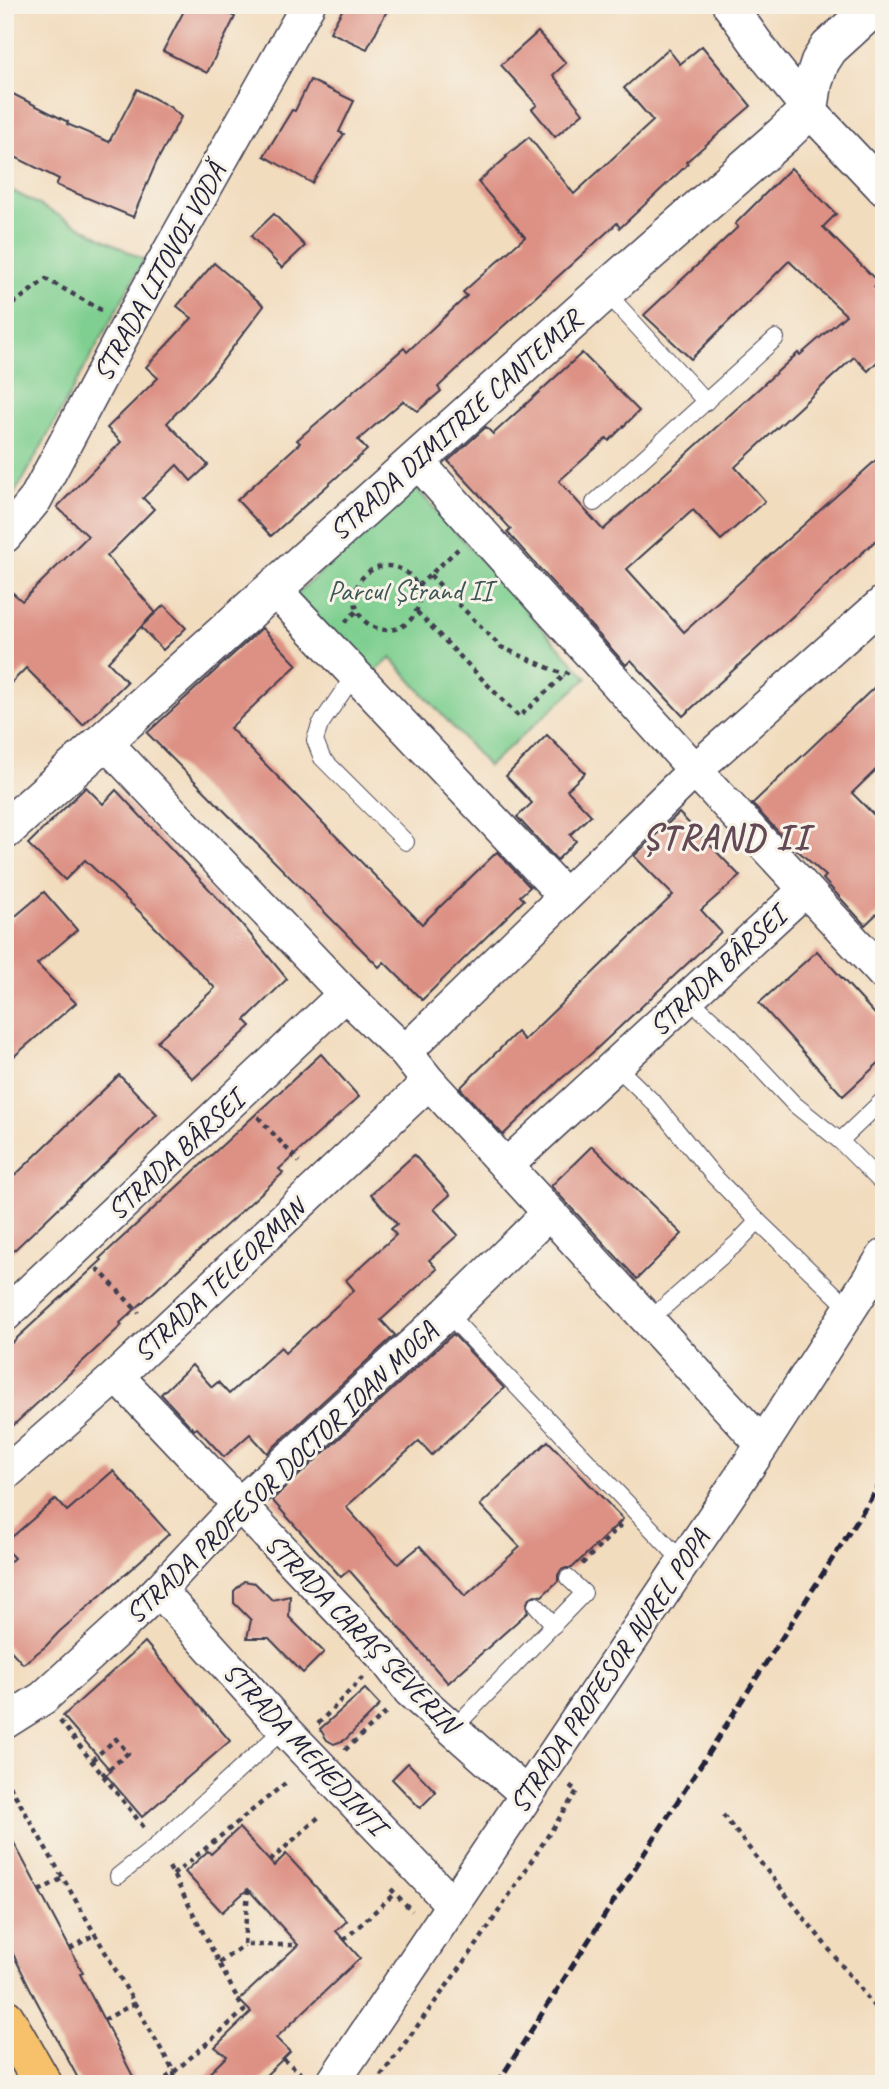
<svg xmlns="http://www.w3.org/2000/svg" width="889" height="2089" viewBox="0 0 889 2089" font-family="Caveat,sans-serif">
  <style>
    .green { fill: #7ecf90; stroke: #507866; stroke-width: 2 }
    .building { fill: #dd9184 }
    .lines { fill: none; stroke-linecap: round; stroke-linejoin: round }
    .service-casing { stroke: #413e4f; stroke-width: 18 }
    .minor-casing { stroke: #413e4f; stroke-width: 36 }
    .tertiary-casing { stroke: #413e4f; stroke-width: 41 }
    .primary-casing { stroke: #413e4f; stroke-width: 41 }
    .path { stroke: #413e4f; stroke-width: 4.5; stroke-dasharray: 5 5; stroke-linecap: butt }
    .service { stroke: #fff; stroke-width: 16 }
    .minor { stroke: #fff; stroke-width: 33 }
    .tertiary { stroke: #fff; stroke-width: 38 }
    .primary { stroke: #f6c16b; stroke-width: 38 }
    .rail { stroke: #22223b; stroke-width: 5; stroke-dasharray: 10 5; stroke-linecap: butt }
    .labels { text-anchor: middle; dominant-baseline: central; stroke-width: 6; stroke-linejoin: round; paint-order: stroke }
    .street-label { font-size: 28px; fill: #22223b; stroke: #f7f3e8 }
    .park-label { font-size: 28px; fill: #3e5654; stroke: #f7f3e8 }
    .district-label { font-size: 35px; font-weight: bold; letter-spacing: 2px; fill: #634955; stroke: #f7f3e8 }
  </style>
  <rect width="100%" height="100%" fill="#f7f3e8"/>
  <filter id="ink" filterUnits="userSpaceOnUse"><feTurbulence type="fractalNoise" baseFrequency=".0143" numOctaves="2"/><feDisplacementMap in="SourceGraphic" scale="14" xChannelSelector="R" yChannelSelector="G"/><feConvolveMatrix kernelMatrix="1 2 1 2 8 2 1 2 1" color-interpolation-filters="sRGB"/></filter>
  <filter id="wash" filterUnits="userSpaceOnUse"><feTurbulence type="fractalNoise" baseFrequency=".00686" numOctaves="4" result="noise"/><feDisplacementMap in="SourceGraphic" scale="28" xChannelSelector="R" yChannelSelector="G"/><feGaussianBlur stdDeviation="1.57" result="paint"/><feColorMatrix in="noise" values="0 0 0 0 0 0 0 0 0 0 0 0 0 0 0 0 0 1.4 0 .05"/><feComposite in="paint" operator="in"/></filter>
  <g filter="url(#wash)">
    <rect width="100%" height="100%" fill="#f2dcbe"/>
    <g class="green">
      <polygon points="5,187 144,260 24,478 5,508"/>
      <polygon points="416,488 587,678 488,766 391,658 369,677 295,595"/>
    </g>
    <g id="blocks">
      <g class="building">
        <polygon points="187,5 213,5 235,17 207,73 163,51"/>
        <polygon points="345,5 390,5 367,49 330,32"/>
        <polygon points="538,32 566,63 553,75 583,113 555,137 532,109 537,105 501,65"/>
        <polygon points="702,46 751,106 686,162 688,164 620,228 617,223 488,340 438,387 441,391 418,411 403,401 358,440 367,450 271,536 237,500 300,443 297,440 404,348 407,352 467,296 463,292 525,237 478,182 507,157 506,156 529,137 574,194 653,121 624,88 668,49 680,64"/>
        <polygon points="310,80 354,101 339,132 344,134 312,183 264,156 292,110 295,111"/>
        <polygon points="137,89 170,107 181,117 156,163 133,217 56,185 59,179 5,152 5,90 68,122 67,124 109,142"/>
        <polygon points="791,168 836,214 823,227 878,282 874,287 884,297 884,355 868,371 854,357 735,467 765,501 721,540 693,510 627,569 684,632 884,453 884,533 683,716 631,660 626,665 507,532 511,529 448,461 486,427 493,434 582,353 639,411 609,441 607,438 559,481 603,530 798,353 800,355 846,315 789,261 691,359 644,315 738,227 735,224"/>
        <polygon points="274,214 305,246 282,268 251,236"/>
        <polygon points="214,263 264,306 213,373 167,423 208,465 191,481 177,465 143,498 154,509 107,556 155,612 108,662 127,682 83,725 26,668 5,689 5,586 22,601 88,536 57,507 121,442 107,428 158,378 146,367 192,318 177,306"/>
        <polygon points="164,605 186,628 163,650 141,627"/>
        <polygon points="262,628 297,665 230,728 422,924 497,852 530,887 520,896 524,900 422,1000 384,962 379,967 147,733"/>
        <polygon points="884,678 884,762 852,793 884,825 884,907 865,925 823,879 826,876 787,841 752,804"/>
        <polygon points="547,735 585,773 567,790 591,815 570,835 576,841 557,860 517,817 532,803 506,776"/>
        <polygon points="86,787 103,804 116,790 241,923 287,979 245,1020 251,1026 193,1079 157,1041 215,988 143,915 85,860 65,880 28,844"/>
        <polygon points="679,813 740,876 701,910 721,932 591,1054 562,1078 503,1135 460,1088 517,1032 524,1040 673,895 634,856"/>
        <polygon points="44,892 77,930 37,964 76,1003 5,1064 5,925"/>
        <polygon points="817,951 884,1024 884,1058 843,1096 759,1003"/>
        <polygon points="321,1054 359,1097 279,1169 283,1173 120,1323 122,1325 5,1433 5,1349 102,1260 100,1258"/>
        <polygon points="119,1075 157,1114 5,1259 5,1185"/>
        <polygon points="592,1146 682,1234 637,1279 551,1186"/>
        <polygon points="414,1155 450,1195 434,1209 458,1235 429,1260 437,1269 381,1320 395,1335 267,1453 250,1434 224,1457 197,1428 194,1430 161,1394 192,1365 212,1387 218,1382 229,1394 281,1347 285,1353 354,1290 346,1280 396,1235 391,1229 397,1224 371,1194"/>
        <polygon points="453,1334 504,1388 432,1455 419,1441 346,1507 398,1564 420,1546 465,1596 520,1547 480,1505 548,1441 623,1519 572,1568 566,1568 561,1570 558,1575 558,1581 542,1596 535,1595 529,1598 526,1606 528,1612 448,1683 349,1570 341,1577 272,1500"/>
        <polygon points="113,1471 169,1534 140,1561 59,1632 46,1646 23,1664 5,1644 5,1566 14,1558 5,1548 5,1543 56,1499 67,1511"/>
        <polygon points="244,1581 255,1583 272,1600 290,1596 289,1617 324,1652 303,1673 269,1638 247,1638 251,1620 234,1603 234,1591"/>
        <polygon points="145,1642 230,1741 142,1817 106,1775 111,1771 63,1716"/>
        <polygon points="365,1689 380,1705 345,1740 334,1744 327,1740 320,1729"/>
        <polygon points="408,1763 436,1792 420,1808 392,1779"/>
        <polygon points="5,1826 83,1973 80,1974 137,2084 81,2084 35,1998 5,1938"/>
        <polygon points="239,1828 274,1866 286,1854 347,1921 336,1931 360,1958 276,2038 290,2052 257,2084 198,2084 227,2056 215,2047 251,2012 239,2000 298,1945 248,1889 222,1912 185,1872 208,1851 211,1854"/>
      </g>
    </g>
  </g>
  <g filter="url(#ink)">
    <use href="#blocks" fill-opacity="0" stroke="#413e4f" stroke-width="2"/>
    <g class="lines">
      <defs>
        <g id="service">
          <polyline points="605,291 706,402"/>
          <polyline points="594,503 776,338"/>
          <polyline points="355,674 320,725 315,740 322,758 406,842"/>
          <polyline points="688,998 730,1036 794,1104 840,1141 884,1185"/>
          <polyline points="616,1066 656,1105 713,1175 758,1221 850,1309"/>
          <polyline points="840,1141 884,1099"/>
          <polyline points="447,1313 682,1561"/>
          <polyline points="648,1321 737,1243 758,1221"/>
          <polyline points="536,1605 554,1625"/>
          <polyline points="452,1730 584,1593 568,1578"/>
          <polyline points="118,1876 157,1845 284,1729"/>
        </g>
        <g id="minor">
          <polyline points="729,5 767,58 809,110 884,189"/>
          <polyline points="416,460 695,770 884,974"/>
          <polyline points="5,536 35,500 128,325 308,5"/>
          <polyline points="273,588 564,895"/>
          <polyline points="104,741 345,994 405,1052 429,1082 762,1444"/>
          <polyline points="405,1052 695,770 884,602"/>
          <polyline points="506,1166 805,890"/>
          <polyline points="5,1315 345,994"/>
          <polyline points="117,1376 383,1656 410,1691 526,1794"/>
          <polyline points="5,1474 117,1376 429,1082"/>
          <polyline points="159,1590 284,1729 453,1905"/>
          <polyline points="5,1722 43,1698 126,1622 159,1590 239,1505 447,1313 549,1213"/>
          <polyline points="332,2084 759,1450 884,1256"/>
        </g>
        <polyline id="tertiary" points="5,830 605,291 783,135 809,110 813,83 820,62 829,48 876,5"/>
        <polyline id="primary" points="5,2018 43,2084"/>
      </defs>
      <use href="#service" class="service-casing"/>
      <use href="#minor" class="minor-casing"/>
      <use href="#tertiary" class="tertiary-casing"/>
      <use href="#primary" class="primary-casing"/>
      <g class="path">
        <polyline points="5,310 46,279 103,311"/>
        <circle cx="387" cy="598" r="32"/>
        <polyline points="430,575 501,647 565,675"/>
        <polyline points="418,586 458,549"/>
        <polyline points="417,612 519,717 568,672"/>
        <polyline points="345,622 357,611"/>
        <polyline points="258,1117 299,1162"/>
        <polyline points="97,1268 139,1313"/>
        <polyline points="582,1564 621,1525"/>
        <polyline points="60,1721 146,1830"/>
        <polyline points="318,1724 363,1677"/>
        <polyline points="345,1750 388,1711"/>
        <polyline points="92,1760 116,1739 128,1753 102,1775"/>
        <polyline points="5,1777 174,2072 175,2084"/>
        <polyline points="5,1802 16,1796"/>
        <polyline points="723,1815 884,2019"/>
        <polyline points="270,1861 321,1815"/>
        <polyline points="173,1875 288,1781"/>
        <polyline points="248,1889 244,1945 298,1945"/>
        <polyline points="391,1889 412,1911"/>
        <polyline points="39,1891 63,1878"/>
        <polyline points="344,1940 395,1893"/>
        <polyline points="70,1949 95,1934"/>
        <polyline points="219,1963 244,1945"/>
        <polyline points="104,2020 135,2003"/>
        <polyline points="283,2059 304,2076"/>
        <polyline points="158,2084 174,2072 244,2011 167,1863"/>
        <polyline points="375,2084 478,1943 577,1791 569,1785"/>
      </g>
      <use href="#service" class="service"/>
      <use href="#minor" class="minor"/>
      <use href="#tertiary" class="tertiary"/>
      <use href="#primary" class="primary"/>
      <polyline class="rail" points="497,2084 884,1478"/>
    </g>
  </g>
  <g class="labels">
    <g class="street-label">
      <text transform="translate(159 272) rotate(-61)">STRADA LITOVOI VODĂ</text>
      <text transform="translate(455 425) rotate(-42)">STRADA DIMITRIE CANTEMIR</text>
      <text transform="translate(717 971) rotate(-43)">STRADA BÂRSEI</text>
      <text transform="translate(175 1155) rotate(-43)">STRADA BÂRSEI</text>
      <text transform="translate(219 1280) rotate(-43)">STRADA TELEORMAN</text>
      <text transform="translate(281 1472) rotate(-44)">STRADA PROFESOR DOCTOR IOAN MOGA</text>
      <text transform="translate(362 1633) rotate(46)">STRADA CARAȘ SEVERIN</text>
      <text transform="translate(609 1671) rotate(-56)">STRADA PROFESOR AUREL POPA</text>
      <text transform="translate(305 1748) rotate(47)">STRADA MEHEDINȚI</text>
    </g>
    <g class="park-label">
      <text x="410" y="590">Parcul Ștrand II</text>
    </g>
    <g class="district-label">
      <text x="726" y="837">ȘTRAND II</text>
    </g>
  </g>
  <rect width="889" height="2089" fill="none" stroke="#f7f3e8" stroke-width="28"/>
</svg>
